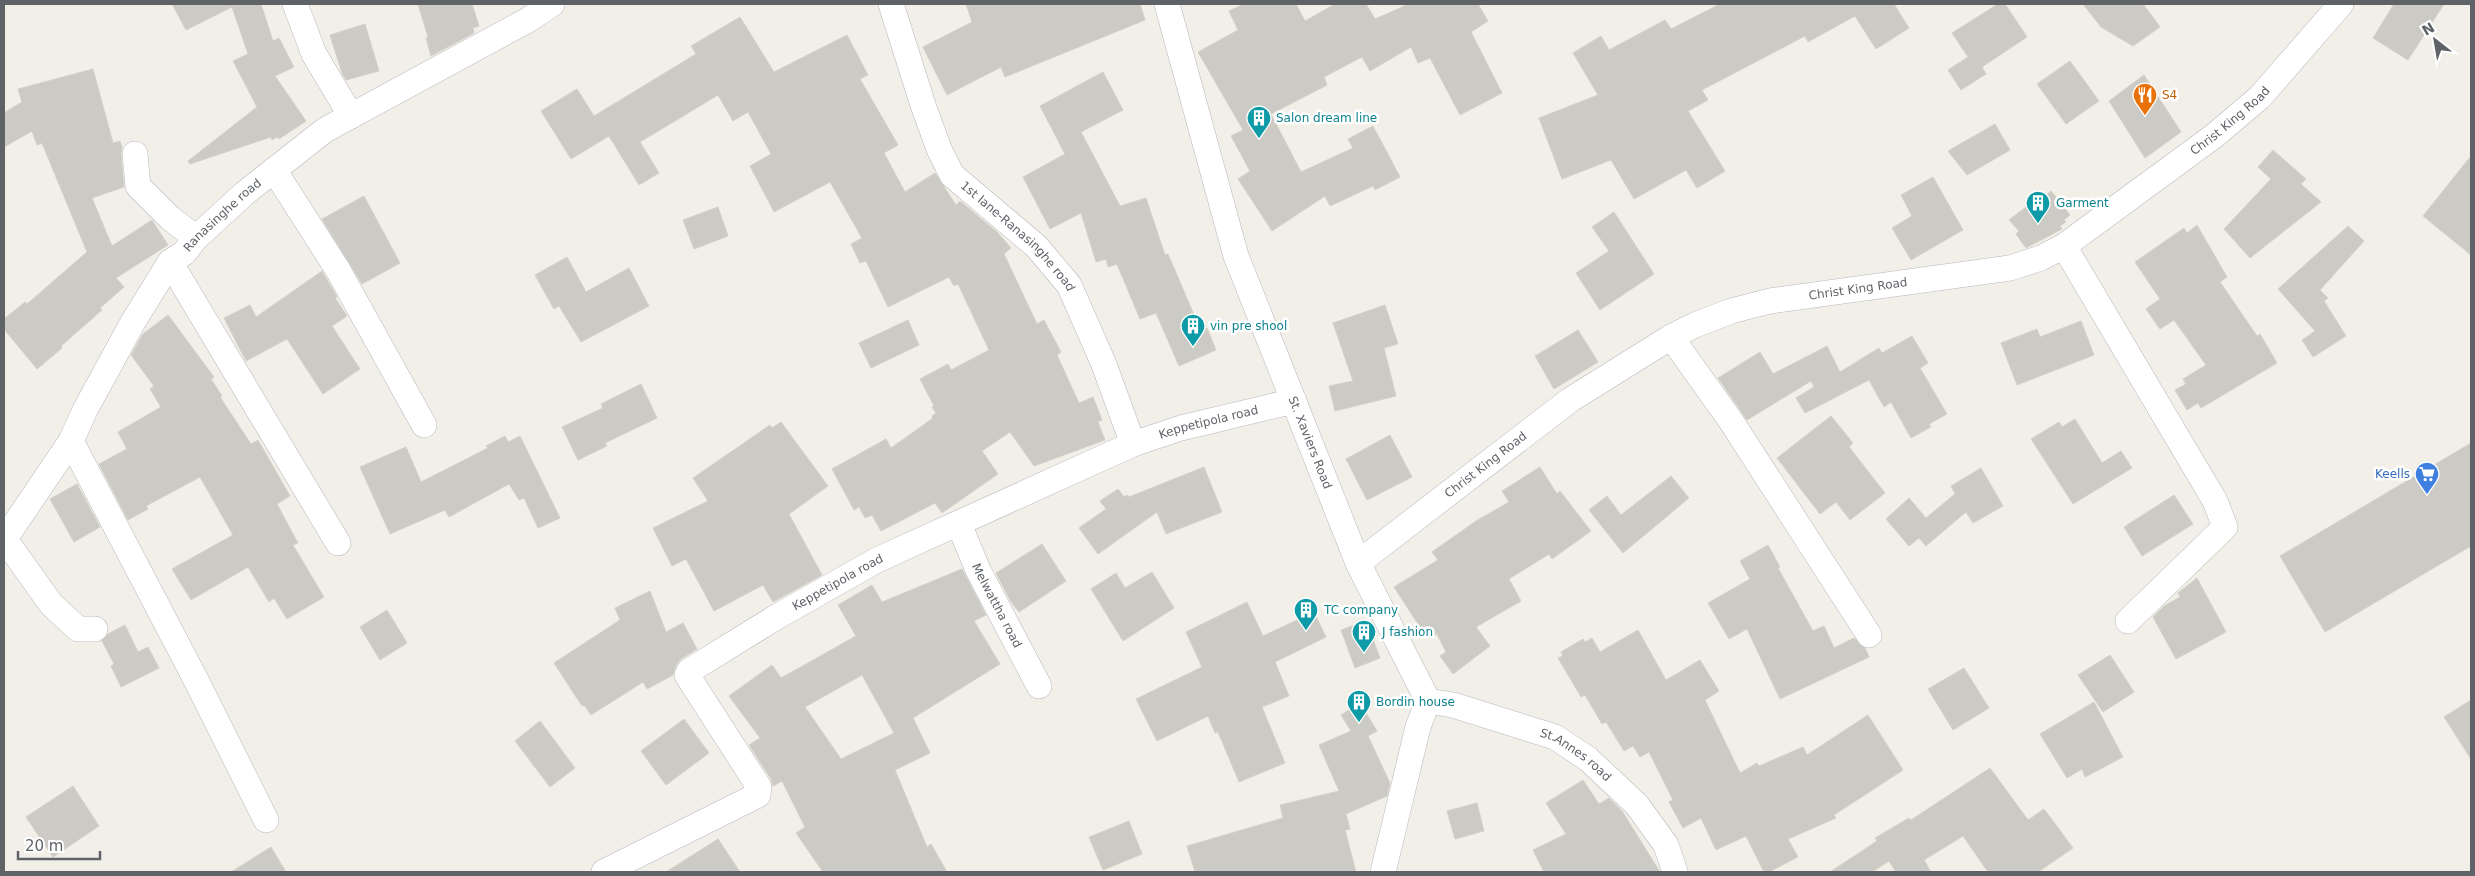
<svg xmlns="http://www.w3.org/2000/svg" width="2475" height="876" viewBox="0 0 2475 876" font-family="'DejaVu Sans',sans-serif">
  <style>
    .building { fill: #cccac5; stroke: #d6d1c6; fill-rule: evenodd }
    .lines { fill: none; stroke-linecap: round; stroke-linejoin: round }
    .minor-casing { stroke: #b5b8bc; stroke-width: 26 }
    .minor { stroke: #fff; stroke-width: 25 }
    .labels { text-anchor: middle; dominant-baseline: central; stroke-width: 5; stroke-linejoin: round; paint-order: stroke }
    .food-label { font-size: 12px; fill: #c56008; stroke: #fff; text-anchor: start }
    .culture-label { font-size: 12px; fill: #0d838f; stroke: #fff; text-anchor: start }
    .street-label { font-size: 12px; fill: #5f6368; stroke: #fff }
    .shop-label { font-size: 12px; fill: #366cbe; stroke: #fff; text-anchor: end }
  </style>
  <rect width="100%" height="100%" fill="#f1efe8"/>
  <g class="building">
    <polygon points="172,4 261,4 273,41 279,38 294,67 275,76 306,121 279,139 277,137 272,140 271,137 190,164 188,161 257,107 233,61 248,54 232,7 186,30"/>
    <polygon points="418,4 472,4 479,26 473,28 474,33 431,56 426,38 428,37"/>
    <polygon points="966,4 1140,4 1145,20 1005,77 1001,67 947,95 923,47 972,22"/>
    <polygon points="1244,4 1296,4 1305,21 1335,4 1366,4 1375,19 1409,4 1478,4 1488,21 1471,32 1502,93 1460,115 1430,58 1418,63 1411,47 1370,71 1362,57 1324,77 1327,85 1271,114 1301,172 1353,148 1348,139 1373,126 1400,177 1375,190 1373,186 1330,206 1325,196 1272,231 1238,179 1250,171 1231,136 1243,130 1198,52 1238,30 1229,11"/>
    <polygon points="1720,4 1894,4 1909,28 1876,49 1855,16 1808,42 1805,36 1702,90 1708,100 1688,111 1725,171 1697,188 1686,170 1634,199 1611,160 1562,179 1539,118 1598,95 1573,53 1601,36 1609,50 1665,20 1671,29"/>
    <polygon points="1998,4 2005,4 2027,37 1982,67 1986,74 1961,90 1948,70 1968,57 1952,33"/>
    <polygon points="2083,4 2143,4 2160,27 2133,46 2101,27"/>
    <polygon points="2394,4 2444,4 2408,60 2373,38"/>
    <polygon points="740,17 774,72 847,35 868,75 860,79 898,145 884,153 905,192 935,173 956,205 960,201 997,232 1011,248 1004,254 1037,324 1044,320 1061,352 1057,355 1079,403 1093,397 1102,420 1098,422 1105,440 1034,466 1010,432 982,451 998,474 942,513 935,503 881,531 872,515 865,518 859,507 854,510 832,469 886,439 891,448 933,418 932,416 936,413 932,407 934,406 920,379 948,364 951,370 989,350 958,284 954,286 949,277 888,307 866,261 860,263 851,244 862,238 830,182 774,212 750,166 771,154 748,112 733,121 718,95 640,142 659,173 639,185 609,136 571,159 541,111 577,89 594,116 696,54 691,46"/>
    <polygon points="365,24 379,71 346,80 342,73 330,35"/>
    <polygon points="2070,61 2099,101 2066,124 2037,84"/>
    <polygon points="93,69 113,143 120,141 122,147 121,155 124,187 92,198 112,246 152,220 168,245 116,278 124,287 100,308 102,310 61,346 62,348 37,369 4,329 4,319 25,302 27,304 87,252 42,143 37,145 32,131 4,147 4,113 22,102 18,89"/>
    <polygon points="1103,72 1123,110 1081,132 1120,206 1146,198 1165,255 1168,254 1201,331 1207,328 1216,350 1179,366 1156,313 1140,319 1117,264 1108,267 1106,259 1096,262 1081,213 1050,229 1023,177 1065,154 1040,106"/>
    <polygon points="2144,75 2181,132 2145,158 2109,101"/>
    <polygon points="1995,124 2010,150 1967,175 1948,151"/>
    <polygon points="2273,150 2306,179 2301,184 2321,202 2250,258 2224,229 2271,179 2258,167"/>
    <polygon points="2471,156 2471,255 2423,216"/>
    <polygon points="1933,177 1963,230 1911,260 1892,228 1912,216 1901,195"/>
    <polygon points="2051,191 2070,215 2064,220 2066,222 2060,226 2062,229 2026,248 2016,234 2019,231 2009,220 2035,200 2037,203"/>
    <polygon points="364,196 400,263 362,284 322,219"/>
    <polygon points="718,207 728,236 694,249 683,220"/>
    <polygon points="1614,212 1654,274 1600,310 1576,273 1609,251 1592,227"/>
    <polygon points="2197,225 2227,277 2220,282 2257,336 2260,334 2277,363 2201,408 2198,403 2187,410 2175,390 2186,384 2183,379 2206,365 2174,320 2160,329 2146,309 2160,299 2135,262 2184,228 2187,233"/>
    <polygon points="2348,226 2364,241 2320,290 2328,298 2324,301 2346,336 2313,357 2302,340 2315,331 2278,289"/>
    <polygon points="567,257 586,292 629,268 649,306 581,342 559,306 554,309 535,275"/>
    <polygon points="322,271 337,297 335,298 347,316 332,326 360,369 323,394 287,339 246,361 224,318 250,305 256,317"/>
    <polygon points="1385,305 1398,344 1384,348 1396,396 1335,411 1329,386 1353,381 1333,323"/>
    <polygon points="168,315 214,377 211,379 222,396 220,397 251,444 258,440 290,496 277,504 298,543 293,545 324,597 287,619 274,598 269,602 248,567 191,600 172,569 233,535 200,477 146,506 148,509 128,520 99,464 127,449 118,432 161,407 150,389 154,386 131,355 143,334"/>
    <polygon points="908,320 919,345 871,368 859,343"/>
    <polygon points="2081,321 2094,355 2017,385 2001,343 2037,329 2040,337"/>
    <polygon points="1578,330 1598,362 1554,389 1535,356"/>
    <polygon points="1912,336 1928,363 1920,368 1947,414 1929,424 1931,427 1911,438 1891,402 1884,407 1869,380 1805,413 1796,398 1814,387 1811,381 1747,420 1718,378 1760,352 1773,374 1827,346 1840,372 1879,348 1882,353"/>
    <polygon points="641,384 657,418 605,443 607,446 578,460 562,427 603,408 601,404"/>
    <polygon points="1831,416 1853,443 1849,447 1885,493 1850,520 1836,502 1820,514 1777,458"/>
    <polygon points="2075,419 2102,463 2121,451 2132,468 2073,504 2031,439 2059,422 2062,427"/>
    <polygon points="781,422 828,486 789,514 822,575 773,602 763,585 714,611 686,559 672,566 653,528 708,501 693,478 770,425 772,428"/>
    <polygon points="1390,435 1412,477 1367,500 1346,459"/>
    <polygon points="505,436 508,442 520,436 560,518 538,528 524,498 519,500 509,484 449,517 445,510 390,534 360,467 406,447 421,482 488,448 486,446"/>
    <polygon points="2471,443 2471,546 2325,632 2280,556"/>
    <polygon points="1204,467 1222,512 1166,534 1157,512 1098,554 1079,528 1106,509 1100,501 1118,489 1124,497 1127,495 1129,497"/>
    <polygon points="1540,467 1557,494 1560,491 1591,531 1552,559 1549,554 1509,579 1521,601 1476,627 1490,646 1453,674 1440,656 1446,652 1437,634 1427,638 1394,587 1438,560 1432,552 1476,521 1509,502 1502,491"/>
    <polygon points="1981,468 2003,506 1973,523 1966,512 1926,546 1919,538 1909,546 1886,519 1909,498 1926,518 1955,494 1951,486"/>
    <polygon points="1671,476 1689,498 1623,553 1589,510 1607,496 1621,515"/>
    <polygon points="77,484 100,527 74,542 50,499"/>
    <polygon points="2174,495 2193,524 2142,556 2124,527"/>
    <polygon points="1042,544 1066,581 1019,612 1011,602 996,573"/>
    <polygon points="1768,545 1780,567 1778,568 1813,631 1824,626 1834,648 1854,638 1865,648 1869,657 1780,699 1747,629 1729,639 1708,603 1750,579 1740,561"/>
    <path d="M962,569L986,615L974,621L1000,664L913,718L930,753L895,770L927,847L931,844L947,872H823L796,833L805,827L782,781L773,786L771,779L749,745L760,738L729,696L772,665L781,678L856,636L838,605L872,585L882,602ZM862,675L894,733L841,759L805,707Z"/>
    <polygon points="1152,572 1174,608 1123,641 1091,589 1116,573 1125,588"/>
    <polygon points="2197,578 2226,632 2176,659 2153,617 2164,606 2180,597 2178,593"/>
    <polygon points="650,591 666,632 683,623 697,649 681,659 676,665 673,675 647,689 643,682 591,715 584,705 582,706 554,663 620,620 615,608"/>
    <polygon points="1247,602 1263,636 1314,612 1326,637 1275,662 1289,696 1262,707 1285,763 1239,782 1218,732 1215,733 1208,716 1157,741 1136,699 1202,667 1186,632"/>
    <polygon points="387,610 407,643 380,660 360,627"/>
    <polygon points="1366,621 1380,658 1355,668 1341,630"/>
    <polygon points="125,625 138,652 148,647 159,668 121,687 111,666 114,664 102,641 108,634"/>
    <polygon points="1638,630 1666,680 1700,660 1719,691 1705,700 1740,773 1757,763 1759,766 1803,747 1807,755 1868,715 1903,770 1834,815 1836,818 1788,839 1798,857 1769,872 1764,872 1746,836 1716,850 1701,818 1683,828 1669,802 1673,800 1649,752 1640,757 1633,746 1624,751 1606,722 1602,724 1585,695 1581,697 1558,658 1563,656 1561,652 1583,639 1585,642 1592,638 1600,652"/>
    <polygon points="2110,655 2134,692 2103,712 2078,675"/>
    <polygon points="1964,668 1989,708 1953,730 1928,689"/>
    <polygon points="2471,700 2471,759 2444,717"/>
    <polygon points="2094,702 2123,757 2085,777 2082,769 2067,778 2040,734"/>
    <polygon points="1360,703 1377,731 1368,736 1390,783 1387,796 1346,814 1350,829 1345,830 1356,872 1195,872 1187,846 1283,818 1280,805 1339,791 1319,745 1351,731 1341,715"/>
    <polygon points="684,719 709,753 666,785 641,751"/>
    <polygon points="540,721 575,768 550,787 515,741"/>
    <polygon points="1990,768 2028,820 2044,809 2073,848 2038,872 1988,872 1963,836 1924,860 1931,872 1896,872 1889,861 1872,872 1830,872 1877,841 1875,838 1909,818 1911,820"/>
    <polygon points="1583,780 1599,804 1609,798 1622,811 1660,872 1544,872 1533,850 1566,834 1546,803"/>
    <polygon points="73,786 99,826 53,857 26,817"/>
    <polygon points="1477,803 1484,831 1455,839 1447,811"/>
    <polygon points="1129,821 1142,854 1103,870 1089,837"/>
    <polygon points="718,839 740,872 666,872"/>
    <polygon points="271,847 286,872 231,872"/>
  </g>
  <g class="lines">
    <defs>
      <g id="minor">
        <polyline points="295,4 314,54 351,116"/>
        <path id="s1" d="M891,4L923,105L939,149L952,175L1036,246L1069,285L1103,362L1133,444"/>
        <path id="s2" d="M1167,4L1236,256L1358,563L1428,701L1418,727L1383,872"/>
        <polyline points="135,154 138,186 170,218 196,238"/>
        <polyline points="274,170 338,270 424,425"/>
        <polyline points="2064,246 2215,501 2225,527 2128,621"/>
        <polyline points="170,262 338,543"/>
        <polyline points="1671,337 1731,421 1869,635"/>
        <polyline points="71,441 196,680 266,820"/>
        <path id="s3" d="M959,524L978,570L1039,686"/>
        <polyline points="4,538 51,604 78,629 95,629"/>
        <path id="s4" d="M4,540L71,441L85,410L133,322L170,262L184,253L196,238L245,193L325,130L528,20L552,4"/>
        <path id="s5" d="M1358,563L1570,400L1671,337L1695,325L1731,311L1770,301L2010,268L2041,258L2064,246L2214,136L2260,97L2341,4"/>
        <path id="s6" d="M1428,701L1453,705L1555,737L1588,759L1637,805L1666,845L1675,872"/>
        <path id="s7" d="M604,872L758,795L759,787L687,675L689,671L778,616L877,560L1133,444L1181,428L1294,401"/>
      </g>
    </defs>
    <use href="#minor" class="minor-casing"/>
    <use href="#minor" class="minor"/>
  </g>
  <defs>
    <symbol id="restaurant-pin" viewBox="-11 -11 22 30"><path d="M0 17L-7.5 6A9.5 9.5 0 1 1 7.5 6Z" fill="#e8710a" stroke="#fff"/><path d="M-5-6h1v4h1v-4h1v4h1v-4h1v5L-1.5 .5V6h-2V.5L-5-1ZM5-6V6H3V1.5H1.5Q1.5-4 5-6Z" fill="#fff"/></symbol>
    <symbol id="building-pin" viewBox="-11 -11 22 30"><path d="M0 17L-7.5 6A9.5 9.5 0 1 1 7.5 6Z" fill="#0f9aa8" stroke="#fff"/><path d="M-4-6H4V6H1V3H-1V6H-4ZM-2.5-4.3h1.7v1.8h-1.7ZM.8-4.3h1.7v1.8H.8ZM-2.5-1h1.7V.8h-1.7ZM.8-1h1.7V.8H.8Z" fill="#fff"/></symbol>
    <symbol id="supermarket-pin" viewBox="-11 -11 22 30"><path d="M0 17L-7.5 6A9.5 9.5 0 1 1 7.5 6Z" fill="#3f7fe0" stroke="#fff"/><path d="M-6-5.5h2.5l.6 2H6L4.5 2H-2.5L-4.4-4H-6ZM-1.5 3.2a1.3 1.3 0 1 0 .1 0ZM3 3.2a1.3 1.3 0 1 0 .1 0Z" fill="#fff"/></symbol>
  </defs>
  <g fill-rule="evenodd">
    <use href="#restaurant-pin" x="2131" y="81" width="28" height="38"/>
    <use href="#building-pin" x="1245" y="104" width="28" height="38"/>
    <use href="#building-pin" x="2024" y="189" width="28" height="38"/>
    <use href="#building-pin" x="1179" y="312" width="28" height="38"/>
    <use href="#supermarket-pin" x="2413" y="460" width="28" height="38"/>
    <use href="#building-pin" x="1292" y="596" width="28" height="38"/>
    <use href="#building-pin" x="1350" y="618" width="28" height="38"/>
    <use href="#building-pin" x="1345" y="688" width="28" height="38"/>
  </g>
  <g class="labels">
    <g class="food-label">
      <text x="2162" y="95">S4</text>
    </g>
    <g class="culture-label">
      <text x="1276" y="118">Salon dream line</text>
      <text x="2056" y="203">Garment</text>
      <text x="1210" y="326">vin pre shool</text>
      <text x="1324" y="610">TC company</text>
      <text x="1382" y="632">J fashion</text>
      <text x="1376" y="702">Bordin house</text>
    </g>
    <g class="street-label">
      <text stroke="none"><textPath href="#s5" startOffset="1001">Christ King Road</textPath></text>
      <text stroke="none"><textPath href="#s4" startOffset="395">Ranasinghe road</textPath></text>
      <text stroke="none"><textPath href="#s1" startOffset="272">1st lane-Ranasinghe road</textPath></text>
      <text stroke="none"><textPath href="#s5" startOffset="581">Christ King Road</textPath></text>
      <text stroke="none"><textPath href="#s7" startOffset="896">Keppetipola road</textPath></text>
      <text stroke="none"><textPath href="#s2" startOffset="462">St. Xaviers Road</textPath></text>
      <text stroke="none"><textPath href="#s5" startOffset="161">Christ King Road</textPath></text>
      <text stroke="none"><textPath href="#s7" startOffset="491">Keppetipola road</textPath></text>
      <text stroke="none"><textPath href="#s3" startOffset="90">Melwattha road</textPath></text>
      <text stroke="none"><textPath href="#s6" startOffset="159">St.Annes road</textPath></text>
    </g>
    <g class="shop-label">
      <text x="2410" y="474">Keells</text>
    </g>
  </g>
  <rect width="2475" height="876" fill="none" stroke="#5f6368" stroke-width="10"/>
  <g transform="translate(2435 40) rotate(329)" stroke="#ffffff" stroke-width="4" paint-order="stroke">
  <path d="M0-4L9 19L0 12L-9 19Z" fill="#5f6368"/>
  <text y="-8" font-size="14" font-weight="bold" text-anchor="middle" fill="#5f6368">N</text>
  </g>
  <path d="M18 851v8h82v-8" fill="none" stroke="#5f6368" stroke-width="2.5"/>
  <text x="25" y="851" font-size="15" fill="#5f6368" stroke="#ffffff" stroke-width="4" paint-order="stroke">20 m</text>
</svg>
